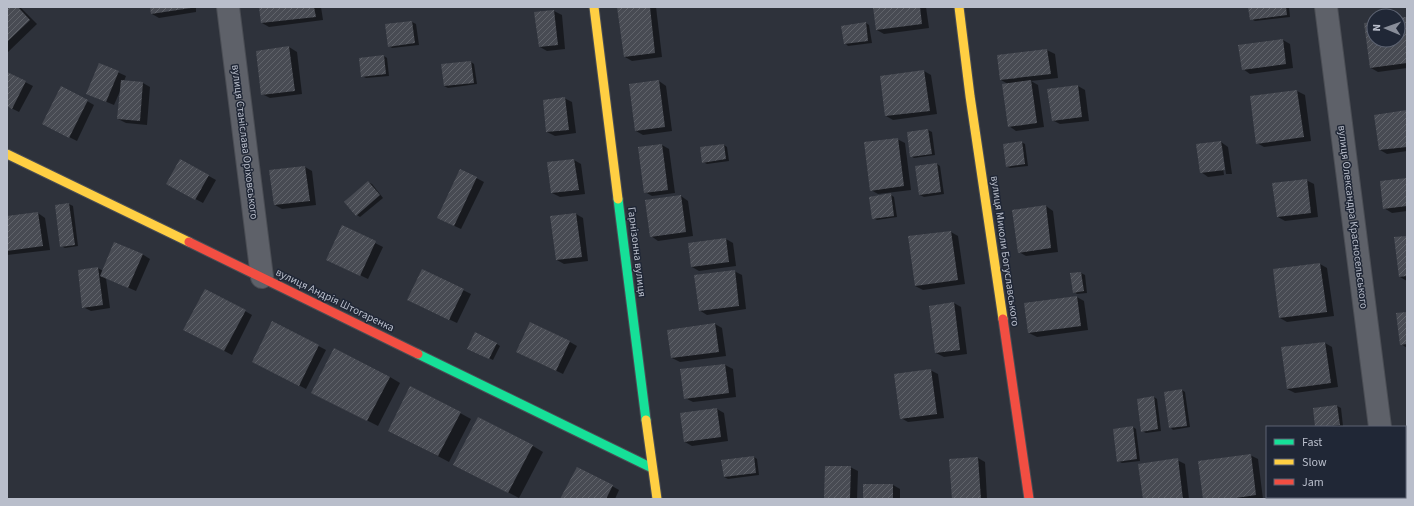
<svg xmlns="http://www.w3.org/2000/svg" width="1414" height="506" viewBox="0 0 1414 506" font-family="'Source Sans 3',sans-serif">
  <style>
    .shadow { fill: #0007 }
    .building { fill: url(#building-hatch) }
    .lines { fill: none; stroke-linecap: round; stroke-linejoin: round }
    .street-casing { stroke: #4a4d54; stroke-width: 24 }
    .fast-casing { stroke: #4a4d54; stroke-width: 11 }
    .slow-casing { stroke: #4a4d54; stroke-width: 11 }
    .jam-casing { stroke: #4a4d54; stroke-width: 11 }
    .street { stroke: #5e6169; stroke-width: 22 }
    .fast { stroke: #16e098; stroke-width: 9 }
    .slow { stroke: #ffcf43; stroke-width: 9 }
    .jam { stroke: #f24e42; stroke-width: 9 }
    .labels { text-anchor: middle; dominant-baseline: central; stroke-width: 3; stroke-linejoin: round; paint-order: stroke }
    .street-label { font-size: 11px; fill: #b9becb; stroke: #202736 }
  </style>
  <defs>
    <pattern id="building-hatch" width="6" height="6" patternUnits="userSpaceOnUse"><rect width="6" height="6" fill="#484b53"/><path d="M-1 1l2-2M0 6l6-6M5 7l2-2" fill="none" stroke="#60636a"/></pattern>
  </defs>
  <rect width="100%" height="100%" fill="#2e323b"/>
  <g class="shadow">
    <polygon points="7,7 20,7 37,24 7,53"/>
    <polygon points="151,7 196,7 196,12 159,18 152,14"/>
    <polygon points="260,7 321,7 323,20 269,27 262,23"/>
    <polygon points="618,7 656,7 662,57 632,61 625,57"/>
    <polygon points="874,7 926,7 929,28 884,34 877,30"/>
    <polygon points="1249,7 1289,7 1290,17 1255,21 1251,19"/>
    <polygon points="554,11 562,15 565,49 547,51 540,47 535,13"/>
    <polygon points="1406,18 1407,68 1378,72 1371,68 1374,23 1374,40 1398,40 1398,19"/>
    <polygon points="412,22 416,24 419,45 392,48 389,46 386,25"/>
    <polygon points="866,23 869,25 872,43 848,46 845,43"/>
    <polygon points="1283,40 1290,44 1293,68 1250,74 1243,69"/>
    <polygon points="289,47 297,52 302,94 270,98 262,94 257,52"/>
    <polygon points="1047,50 1055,54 1058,78 1031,81 1038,85 1044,127 1016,131 1009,126 1008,84 1001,80 998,56"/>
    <polygon points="384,56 387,58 389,76 366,78 362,76"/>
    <polygon points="471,62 474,64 477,84 448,88 444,86"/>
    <polygon points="100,64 126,76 124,81 143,83 150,87 147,125 126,123 118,119 121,89 114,105 95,97"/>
    <polygon points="924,71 931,75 937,114 893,120 886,116"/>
    <polygon points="7,73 33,86 19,112 7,106"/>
    <polygon points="659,81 666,86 672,131 643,135 636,131"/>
    <polygon points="1078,86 1085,90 1089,121 1060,124 1052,120"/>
    <polygon points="1297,91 1305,95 1311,141 1264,147 1257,143 1251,97"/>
    <polygon points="564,98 572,102 576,133 555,136 547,132"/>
    <polygon points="87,101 94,105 77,141 43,124"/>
    <polygon points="1407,111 1407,151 1387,154 1380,150"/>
    <polygon points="928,130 932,132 935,155 914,158 911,156"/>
    <polygon points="897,139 905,143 911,190 878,194 871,190"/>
    <polygon points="1021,142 1025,144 1028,166 1010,168 1006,166"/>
    <polygon points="1221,142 1228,147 1232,174 1226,174 1222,146 1220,146 1224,175 1208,177 1201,172"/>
    <polygon points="662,145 669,149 675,193 652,196 645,192"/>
    <polygon points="724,145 727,147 729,161 707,164 703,162"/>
    <polygon points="180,160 216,180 203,203 167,184"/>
    <polygon points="574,160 581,164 585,194 560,197 552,193"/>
    <polygon points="937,164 940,166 944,194 924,197 920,195"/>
    <polygon points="305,167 312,171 316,205 282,209 275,205"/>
    <polygon points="461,170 484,182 461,229 446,222"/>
    <polygon points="1407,179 1407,211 1392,213 1384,208"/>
    <polygon points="1306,180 1314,184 1318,217 1285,221 1278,217"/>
    <polygon points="368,182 372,184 383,198 360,217 357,215"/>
    <polygon points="891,195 894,197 897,217 877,220 873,218"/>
    <polygon points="681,196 688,201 693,236 658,241 651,236"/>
    <polygon points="69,204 73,206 78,246 65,248 61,246"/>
    <polygon points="1046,206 1053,211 1058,252 1026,256 1019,252"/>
    <polygon points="38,213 45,218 50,250 7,255 7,217"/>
    <polygon points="576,214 583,218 588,261 564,264 557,260"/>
    <polygon points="343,227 383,247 368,279 335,263"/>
    <polygon points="951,232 958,236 965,284 923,290 915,286"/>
    <polygon points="1407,237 1407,281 1400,277"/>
    <polygon points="726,239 733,243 736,266 699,271 692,267"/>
    <polygon points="142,254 150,259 136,291 106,278 110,308 91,311 83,307 98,268 103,271"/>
    <polygon points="1320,264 1327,268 1334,316 1287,322 1280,318"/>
    <polygon points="423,270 471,294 457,323 416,304"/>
    <polygon points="734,271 742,275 746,309 707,315 699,310"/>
    <polygon points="1081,273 1085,275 1087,293 1077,294 1074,292"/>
    <polygon points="1077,297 1084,301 1088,330 1037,337 1029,333"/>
    <polygon points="954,303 961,307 967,354 944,357 936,353"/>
    <polygon points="245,311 252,315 232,355 192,334"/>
    <polygon points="1407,313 1407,348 1401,344"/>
    <polygon points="273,322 326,350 306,389 260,365"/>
    <polygon points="715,324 722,328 726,356 680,362 672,358 669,330"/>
    <polygon points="570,342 577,346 563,374 525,356"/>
    <polygon points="1325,343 1332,347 1338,387 1295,393 1287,389"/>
    <polygon points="497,344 500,346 493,360 472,350"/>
    <polygon points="725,365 733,369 736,397 693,402 685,398 682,370"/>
    <polygon points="930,370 938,374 944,418 908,422 901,418"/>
    <polygon points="390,377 400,383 378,426 323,398"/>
    <polygon points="1182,390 1185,392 1190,427 1173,430 1170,427"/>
    <polygon points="1154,397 1157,399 1161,431 1146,433 1142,431"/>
    <polygon points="1337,406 1341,408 1343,426 1316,427 1314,409"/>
    <polygon points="717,409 724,413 728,441 692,446 685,442"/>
    <polygon points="460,413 471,419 449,462 400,436"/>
    <polygon points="1133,427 1136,429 1140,461 1122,463 1118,461"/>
    <polygon points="533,446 543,452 519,498 465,470"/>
    <polygon points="1250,455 1258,459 1263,499 1204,499"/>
    <polygon points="754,457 757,459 759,475 728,479 724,477"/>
    <polygon points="978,458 985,462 987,499 953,499"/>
    <polygon points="1177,460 1185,464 1189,499 1144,499"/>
    <polygon points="850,467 858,471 857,499 825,499"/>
    <polygon points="893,485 900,489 900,499 864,499"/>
    <polygon points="612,486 619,490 615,499 563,499"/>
  </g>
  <g class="building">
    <polygon points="7,7 18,7 30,20 7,42"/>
    <polygon points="150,7 191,7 191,8 151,14"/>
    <polygon points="259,7 314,7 316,17 261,23"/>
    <polygon points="617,7 650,7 655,53 624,57"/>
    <polygon points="873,7 920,7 922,24 876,30"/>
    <polygon points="1248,7 1286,7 1287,15 1250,20"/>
    <polygon points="554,10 558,45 539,47 534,12"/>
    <polygon points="1406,17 1407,63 1370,68 1364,23 1374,22 1374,40 1398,40 1398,18"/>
    <polygon points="412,21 415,43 388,47 385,24"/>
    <polygon points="866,22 868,41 844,44 841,26"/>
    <polygon points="1283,39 1286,64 1242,70 1238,45"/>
    <polygon points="289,46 295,91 261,95 256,51"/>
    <polygon points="1047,49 1051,74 1000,80 997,55"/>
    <polygon points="384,55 386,74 361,77 359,58"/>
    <polygon points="471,61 474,83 444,86 441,64"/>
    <polygon points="99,63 119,71 106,102 86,94"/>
    <polygon points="924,70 930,111 885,116 880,76"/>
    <polygon points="7,72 26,81 12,109 7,106"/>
    <polygon points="121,80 143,82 140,121 117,119"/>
    <polygon points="659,80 665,127 635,131 629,84"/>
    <polygon points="1031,80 1037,123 1008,127 1002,84"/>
    <polygon points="1078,85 1082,117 1052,121 1047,89"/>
    <polygon points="61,86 88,100 69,138 42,124"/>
    <polygon points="1297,90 1304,137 1256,144 1250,96"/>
    <polygon points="565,97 569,130 546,132 543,100"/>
    <polygon points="1407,110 1407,147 1379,150 1374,115"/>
    <polygon points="928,129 932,154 910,157 907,132"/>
    <polygon points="898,138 904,186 870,191 864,142"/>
    <polygon points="1022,141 1025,164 1006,167 1003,144"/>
    <polygon points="1221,141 1225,170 1200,173 1196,144"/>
    <polygon points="662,144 668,190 644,193 638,147"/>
    <polygon points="724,144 726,159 702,163 700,147"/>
    <polygon points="180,159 209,175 195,200 166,184"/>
    <polygon points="574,159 579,190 551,193 547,162"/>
    <polygon points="937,163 941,192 919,195 915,166"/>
    <polygon points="305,166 310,201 274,205 269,170"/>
    <polygon points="460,169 477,177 454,226 437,218"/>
    <polygon points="1407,178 1407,206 1383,209 1380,181"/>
    <polygon points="1307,179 1311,213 1277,217 1272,183"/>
    <polygon points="368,181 380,195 356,216 344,202"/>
    <polygon points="891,193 894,216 872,219 869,197"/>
    <polygon points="681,195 686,232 650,237 645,200"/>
    <polygon points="69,203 75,245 60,247 55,205"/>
    <polygon points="1046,205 1051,248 1018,253 1012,210"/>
    <polygon points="38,212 43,246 7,251 7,216"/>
    <polygon points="576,213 582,257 556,260 550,216"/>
    <polygon points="342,225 376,241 360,276 326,260"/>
    <polygon points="951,231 958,280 915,286 908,236"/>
    <polygon points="1407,236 1407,276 1399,277 1394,237"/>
    <polygon points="726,238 729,262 691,267 688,243"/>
    <polygon points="114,242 143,254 128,288 100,276"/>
    <polygon points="1320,263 1327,312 1279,318 1273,269"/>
    <polygon points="98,267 103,305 82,308 78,270"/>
    <polygon points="422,269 464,289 449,320 407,300"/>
    <polygon points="735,270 739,306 699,311 694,275"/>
    <polygon points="1081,272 1084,291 1073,293 1070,273"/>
    <polygon points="205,289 246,310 224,351 183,330"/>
    <polygon points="1077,296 1081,326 1028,333 1024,303"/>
    <polygon points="954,302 960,350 935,353 929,306"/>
    <polygon points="1407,312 1407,344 1400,345 1396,313"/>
    <polygon points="272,321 319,345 299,386 252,362"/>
    <polygon points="530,322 570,341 556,371 516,352"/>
    <polygon points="715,323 719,352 671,358 667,330"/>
    <polygon points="475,332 497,343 489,359 467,349"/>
    <polygon points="1325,342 1331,383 1287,389 1281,347"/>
    <polygon points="334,348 390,377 367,421 311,393"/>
    <polygon points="725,364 729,393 684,399 680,369"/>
    <polygon points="931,369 937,414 900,419 894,374"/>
    <polygon points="410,386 461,412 438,456 388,431"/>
    <polygon points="1182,389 1187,426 1169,428 1164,392"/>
    <polygon points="1154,396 1158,429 1141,432 1137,399"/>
    <polygon points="1337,405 1340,425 1315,427 1313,408"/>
    <polygon points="717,408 721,437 684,442 680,413"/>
    <polygon points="478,417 533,445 508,493 453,465"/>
    <polygon points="1133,426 1137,459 1117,462 1113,429"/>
    <polygon points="1251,454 1256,495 1229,499 1203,499 1198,461"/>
    <polygon points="754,456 756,473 724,477 721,460"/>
    <polygon points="978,457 981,499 952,499 949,459"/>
    <polygon points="1178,458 1183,499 1143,499 1138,464"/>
    <polygon points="825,466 851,466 850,499 824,499"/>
    <polygon points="577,467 613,485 606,499 560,499"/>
    <rect x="863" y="484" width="30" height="15"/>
  </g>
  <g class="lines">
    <defs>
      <g id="street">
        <polyline points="228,7 262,277"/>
        <polyline points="1326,7 1380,427"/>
        <polyline points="1389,497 1389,499"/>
      </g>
      <g id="fast">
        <polyline points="618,199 646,420"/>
        <polyline points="418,354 652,468"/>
      </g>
      <g id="slow">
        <polyline points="594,7 618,199"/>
        <polyline points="959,7 970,96 1003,319"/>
        <polyline points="7,154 189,242"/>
        <polyline points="646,420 657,499"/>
      </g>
      <g id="jam">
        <polyline points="189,242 418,354"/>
        <polyline points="1003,319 1029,499"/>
      </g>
    </defs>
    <use href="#street" class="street-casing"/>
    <use href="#fast" class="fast-casing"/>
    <use href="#slow" class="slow-casing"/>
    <use href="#jam" class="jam-casing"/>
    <use href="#street" class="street"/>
    <use href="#fast" class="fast"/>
    <use href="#slow" class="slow"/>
    <use href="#jam" class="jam"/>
  </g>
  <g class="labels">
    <g class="street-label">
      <text transform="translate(245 142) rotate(83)">вулиця Станіслава Оріховського</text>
      <text transform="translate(1353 217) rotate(83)">вулиця Олександра Красносельського</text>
      <text transform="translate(1005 251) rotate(82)">вулиця Миколи Богуславського</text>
      <text transform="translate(637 252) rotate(83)">Гарнізонна вулиця</text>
      <text transform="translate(335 300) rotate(26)">вулиця Андрія Штогаренка</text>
    </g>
  </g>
  <rect width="1414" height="506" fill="none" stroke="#b9becb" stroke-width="16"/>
  <rect x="1266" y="426" width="140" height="72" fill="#202736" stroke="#5d6372"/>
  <rect x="1274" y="439" width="20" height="6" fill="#16e098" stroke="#5d6372"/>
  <text x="1302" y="446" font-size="12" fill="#b9becb">Fast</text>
  <rect x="1274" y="459" width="20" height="6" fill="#ffcf43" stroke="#5d6372"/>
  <text x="1302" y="466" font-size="12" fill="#b9becb">Slow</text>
  <rect x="1274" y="479" width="20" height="6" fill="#f24e42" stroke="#5d6372"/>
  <text x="1302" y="486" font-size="12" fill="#b9becb">Jam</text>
  <g transform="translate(1386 28) rotate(272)"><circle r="19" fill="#202736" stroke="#5d6372"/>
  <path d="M0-3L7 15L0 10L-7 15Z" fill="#888d99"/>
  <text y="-6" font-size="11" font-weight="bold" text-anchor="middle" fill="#b9becb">N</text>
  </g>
</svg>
